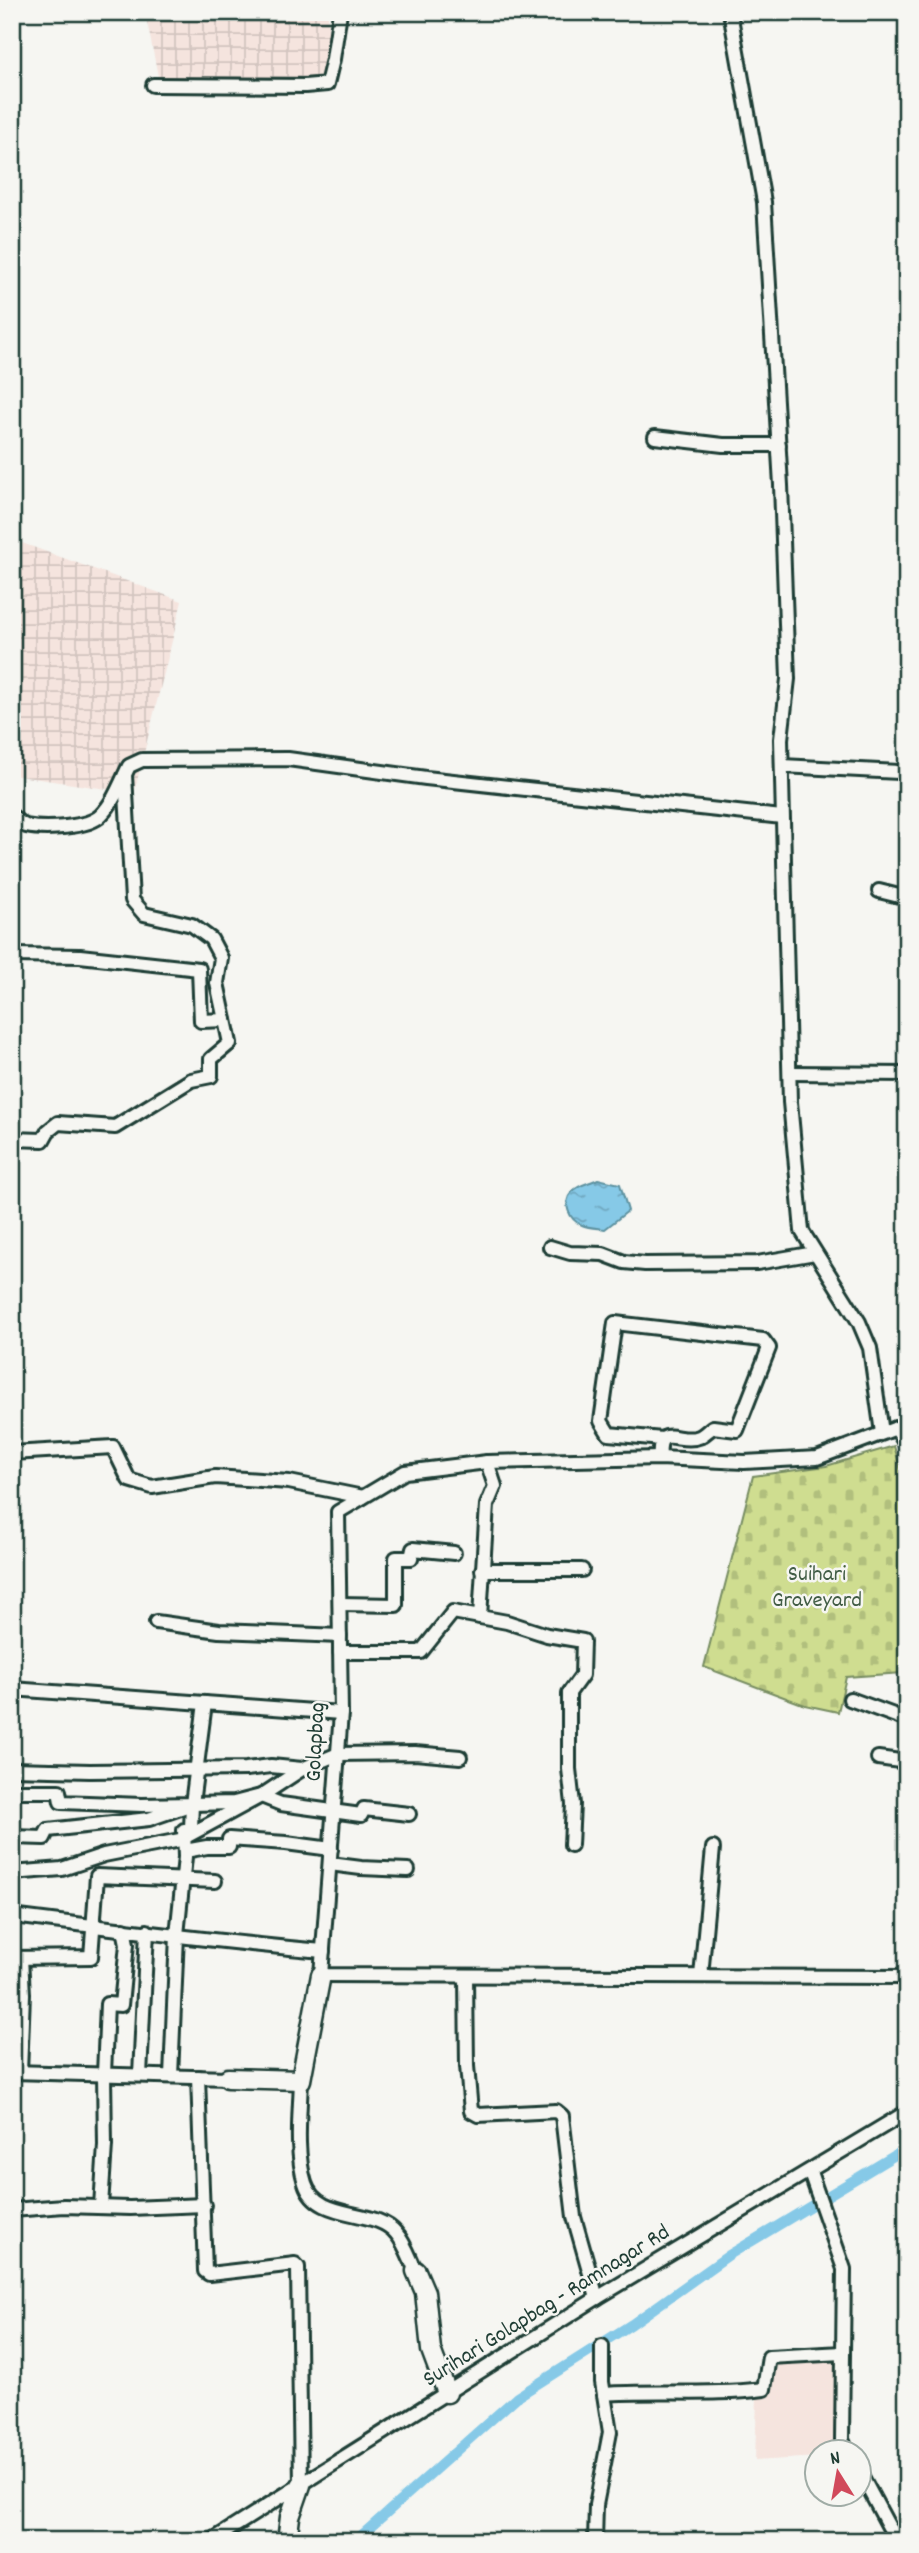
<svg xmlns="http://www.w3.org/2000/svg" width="919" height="2553" viewBox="0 0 919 2553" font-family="Dekko,sans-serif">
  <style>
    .built { fill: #f5e4de }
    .industrial { fill: url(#industrial-grid) }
    .cemetery { fill: url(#cemetery-stones); stroke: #778d62; stroke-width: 2 }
    .water { fill: url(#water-ripples); stroke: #5d919f; stroke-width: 2 }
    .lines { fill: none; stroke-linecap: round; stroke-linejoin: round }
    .canal { stroke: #86c9e7; stroke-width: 10 }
    .street-casing { stroke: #1f3d34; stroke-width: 18 }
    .secondary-casing { stroke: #1f3d34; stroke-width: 23 }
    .street { stroke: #f6f6f2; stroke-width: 12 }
    .secondary { stroke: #f6f6f2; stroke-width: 18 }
    .labels { text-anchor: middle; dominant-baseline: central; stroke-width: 5; stroke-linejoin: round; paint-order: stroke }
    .park-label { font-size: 23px; fill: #425d46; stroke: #f6f6f2 }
    .street-label { font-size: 23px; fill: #1f3d34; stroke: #f6f6f2 }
  </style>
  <defs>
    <pattern id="industrial-grid" width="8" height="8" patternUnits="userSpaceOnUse" patternTransform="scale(1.75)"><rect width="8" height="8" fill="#f5e4de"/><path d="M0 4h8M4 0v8" fill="none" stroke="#d2c4bf"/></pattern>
    <pattern id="cemetery-stones" width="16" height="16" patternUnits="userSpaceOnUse" patternTransform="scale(1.75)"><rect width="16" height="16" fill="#cfdd90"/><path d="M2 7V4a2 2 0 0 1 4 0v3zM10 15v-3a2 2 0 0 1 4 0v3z" fill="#b1bf7d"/></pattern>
    <pattern id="water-ripples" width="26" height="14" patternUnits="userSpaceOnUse" patternTransform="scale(1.75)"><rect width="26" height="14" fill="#86c9e7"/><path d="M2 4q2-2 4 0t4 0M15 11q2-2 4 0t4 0" fill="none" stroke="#6da4bc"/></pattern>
  </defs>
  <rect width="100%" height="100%" fill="#f6f6f2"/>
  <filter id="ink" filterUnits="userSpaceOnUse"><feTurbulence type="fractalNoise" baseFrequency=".0143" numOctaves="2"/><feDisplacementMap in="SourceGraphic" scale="14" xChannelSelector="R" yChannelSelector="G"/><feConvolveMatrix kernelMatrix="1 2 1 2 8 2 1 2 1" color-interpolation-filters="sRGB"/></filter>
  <g filter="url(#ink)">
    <polygon class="built" points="836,2358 838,2451 818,2452 817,2457 755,2461 757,2396 770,2392 774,2365"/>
    <g class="industrial">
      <polygon points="145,12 328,12 329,66 321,82 159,81"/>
      <polygon points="12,525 21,525 22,543 182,601 134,793 12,775"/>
    </g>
    <polygon class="cemetery" points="894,1446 907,1490 907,1670 903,1673 846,1677 838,1712 805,1705 704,1667 753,1476 826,1466"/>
    <path class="water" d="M598,1179L620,1184L628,1211L605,1229C598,1228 588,1228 582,1225C569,1220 562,1203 572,1192C577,1185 590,1183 598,1179Z"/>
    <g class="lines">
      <polyline class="canal" points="355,2541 517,2397 632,2324 729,2255 907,2148"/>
      <defs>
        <g id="street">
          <polyline points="730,12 764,202 781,485 788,679 781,739 790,1102 802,1231 859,1322 870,1348 882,1433"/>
          <polyline points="153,85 305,86 327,84 333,59 340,12"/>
          <polyline points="655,437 723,445 779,445"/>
          <polyline points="782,766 899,772 907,778"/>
          <path d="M12,816C16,820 21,824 26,826C44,830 89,828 101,815C114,802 121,782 129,766L142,760L288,759L426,778L782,817"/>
          <polyline points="879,891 907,898"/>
          <polyline points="12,955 80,956 199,969 201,1021 225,1020"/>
          <polyline points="791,1073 907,1074"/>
          <polyline points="12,1139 43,1140 48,1131 58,1123 115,1127 191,1080 211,1076 211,1059 230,1043 217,983 221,958 211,939 192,925 144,914 132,900 125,775"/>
          <polyline points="550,1247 570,1253 603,1254 624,1262 645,1264 757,1263 815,1253"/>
          <polyline points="907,1424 817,1458 744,1462 660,1458 487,1462 405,1472 338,1512 341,1713 321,1975 907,1977"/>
          <polyline points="896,1428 907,1446"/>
          <polyline points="12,1453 113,1447 129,1480 152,1487 215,1477 289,1482 363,1497"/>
          <path d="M660,1458C657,1421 679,1445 699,1437C704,1435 708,1430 713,1427L737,1430L769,1348L763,1340L615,1323L601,1421L609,1434L662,1439"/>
          <polyline points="482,1570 582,1570"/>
          <polyline points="340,1604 396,1605 396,1558 411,1558 413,1549 454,1553"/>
          <polyline points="480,1617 487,1505 495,1486 487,1462"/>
          <polyline points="156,1622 219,1631 340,1636"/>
          <polyline points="340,1652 421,1652 453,1612 507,1622 547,1635 583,1641 582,1675 569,1693 569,1769 573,1804 571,1845"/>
          <polyline points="12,1689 341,1713"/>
          <polyline points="850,1699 907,1720"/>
          <polyline points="878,1758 907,1762"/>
          <polyline points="12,1769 90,1771 246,1769 271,1766 302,1769"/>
          <polyline points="12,1791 59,1791 61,1802 142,1805 192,1804 205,1703"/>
          <polyline points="12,1837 44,1838 48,1830 149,1819 192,1804 234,1803 261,1796 281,1804 361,1815 364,1809 409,1814"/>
          <polyline points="185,1851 207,1847 229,1847 229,1839 286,1843 331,1849"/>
          <polyline points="330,1864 361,1868 408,1870"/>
          <polyline points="12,1873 62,1869 104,1855 180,1840 261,1796 302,1769 338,1754 415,1753 460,1757"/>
          <path d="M12,1916C116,1929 219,1942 323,1951"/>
          <polyline points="12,1958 91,1957 97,1876 215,1881"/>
          <polyline points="701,1976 713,1848"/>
          <polyline points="466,1977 467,2066 471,2111 478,2115 556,2111 562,2116 574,2217 597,2298"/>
          <polyline points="12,2072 228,2078"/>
          <polyline points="20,2072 23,1994 21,1958"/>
          <polyline points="140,2075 147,1931"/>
          <polyline points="171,2076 177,1935 185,1857 184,1830 190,1831 191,1828 192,1804"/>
          <polyline points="198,2077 205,2271 209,2274 295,2264 298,2267 301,2485"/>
          <path d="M301,2080C300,2113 295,2151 305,2183C317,2222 375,2207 396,2233C405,2243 410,2259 416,2271"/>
          <polyline points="810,2172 844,2269 842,2440 848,2452"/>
          <polyline points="101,2206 105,2145 104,2074 107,2004 121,2005 127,1944 124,1929"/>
          <polyline points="12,2210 64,2206 130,2208 204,2205"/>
          <path d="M604,2394C658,2390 711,2396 764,2389L769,2357L843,2353"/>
          <polyline points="860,2473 889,2527 900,2541"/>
          <polyline points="211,2541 597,2298 907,2112"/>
          <polyline points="595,2541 596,2505 610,2432 602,2382 602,2346"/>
        </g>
        <g id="secondary">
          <polyline points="228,2078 301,2080 321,1975"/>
          <polyline points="416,2271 425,2292 431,2350 447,2393"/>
          <polyline points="287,2541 290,2517 301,2485"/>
        </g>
      </defs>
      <use href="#street" class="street-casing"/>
      <use href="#secondary" class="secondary-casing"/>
      <use href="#street" class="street"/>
      <use href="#secondary" class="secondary"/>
    </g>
  </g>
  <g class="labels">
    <g class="park-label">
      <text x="817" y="1575">Suihari<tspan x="817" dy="26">Graveyard</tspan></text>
    </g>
    <g class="street-label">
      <text transform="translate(317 1742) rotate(-87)">Golapbag</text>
      <text transform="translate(547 2307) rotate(-32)">Surihari Golapbag - Ramnagar Rd</text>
    </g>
  </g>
  <rect width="919" height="2553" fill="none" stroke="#f6f6f2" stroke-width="42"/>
  <rect x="21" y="21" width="877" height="2511" fill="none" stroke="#1f3d34" stroke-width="2.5" filter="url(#ink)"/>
  <g transform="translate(838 2473) rotate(349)"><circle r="33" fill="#f6f6f2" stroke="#a0aca6" stroke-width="2"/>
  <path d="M0-5L12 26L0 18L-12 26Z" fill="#d1495b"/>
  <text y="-10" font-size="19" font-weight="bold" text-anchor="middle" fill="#1f3d34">N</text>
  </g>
</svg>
